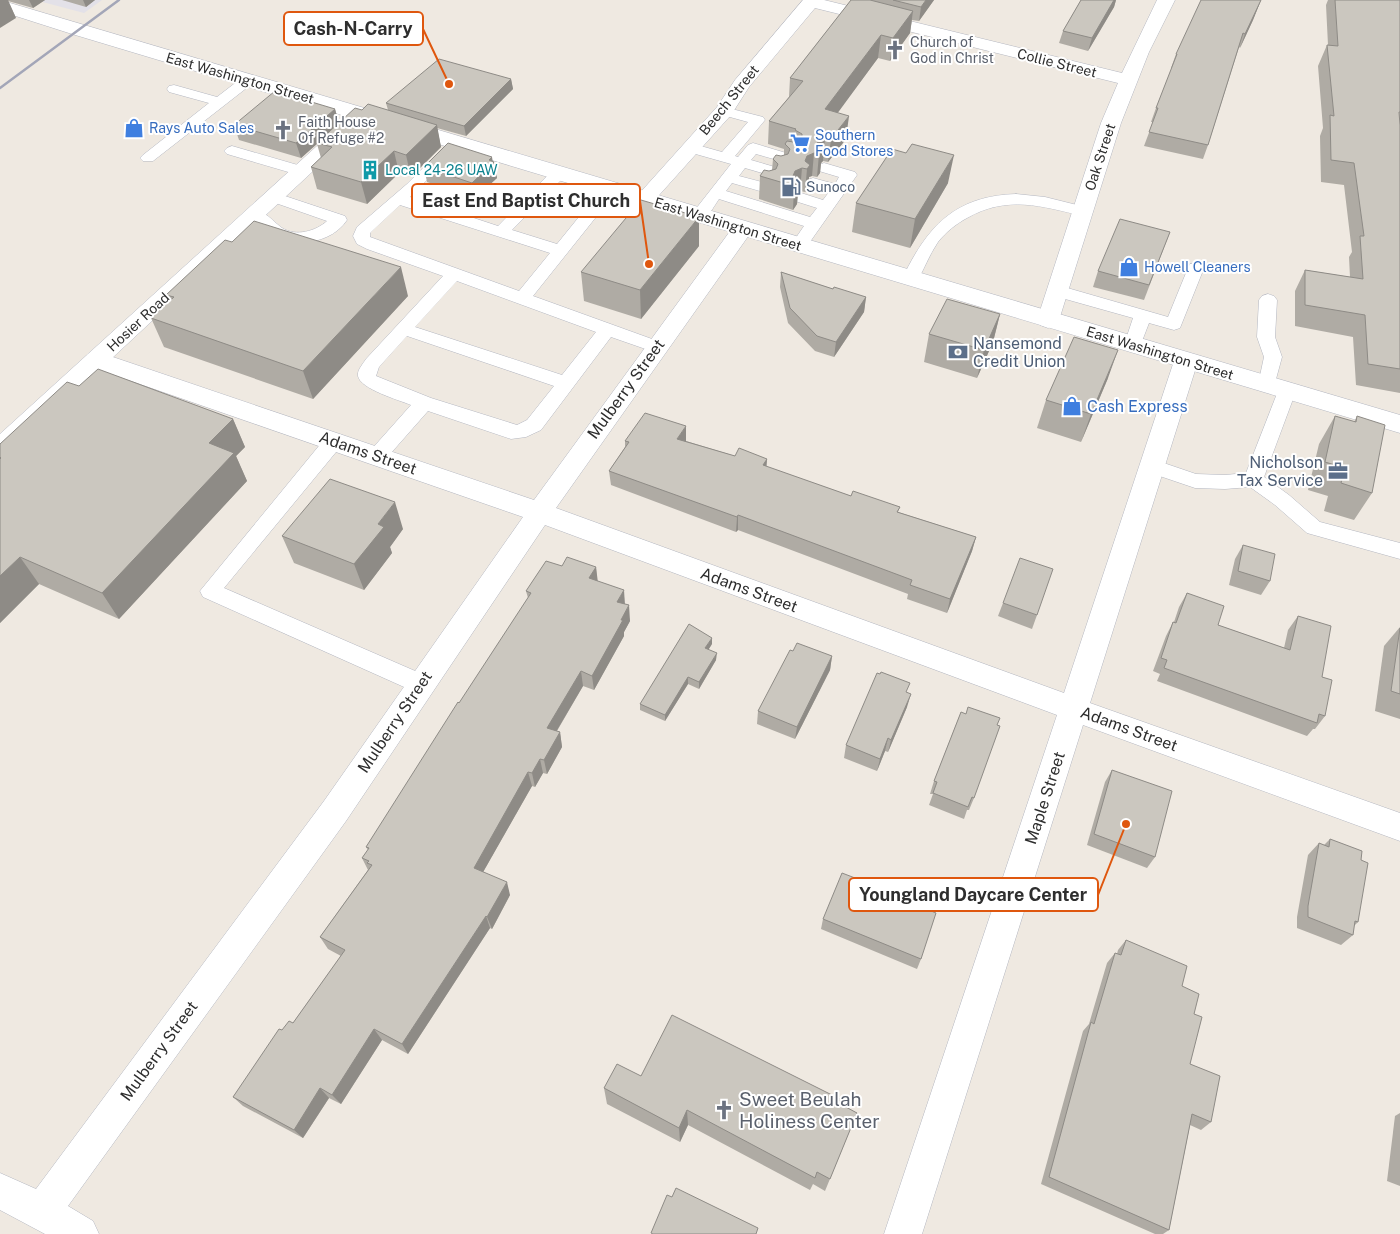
<svg xmlns="http://www.w3.org/2000/svg" width="1400" height="1234" viewBox="0 0 1400 1234" font-family="'Public Sans',sans-serif">
  <style>
    .industrial { fill: #e3e1e8 }
    .lines { fill: none; stroke-linecap: round; stroke-linejoin: round }
    .service-casing { stroke: #b4b7c1; stroke-width: 1 }
    .minor-casing { stroke: #b4b7c1; stroke-width: 1 }
    .tertiary-casing { stroke: #b4b7c1; stroke-width: 1 }
    .secondary-casing { stroke: #b4b7c1; stroke-width: 1 }
    .service { fill: #fff; fill-rule: evenodd }
    .minor { fill: #fff; fill-rule: evenodd }
    .tertiary { fill: #fff; fill-rule: evenodd }
    .secondary { fill: #fff; fill-rule: evenodd }
    .rail { stroke: #a3a6b8; stroke-width: 2.5 }
    .wall { fill: #afaba4 }
    .shaded-wall { fill: #8e8b86 }
    .building { fill: #cbc7bf; stroke: #8e8b86 }
    .labels { text-anchor: middle; dominant-baseline: central; stroke-width: 4; stroke-linejoin: round; paint-order: stroke }
    .far-worship-label { font-size: 14px; fill: #5b616d; stroke: #fff; text-anchor: start }
    .far-street-label { font-size: 14px; fill: #2e2e2e; stroke: #fff }
    .far-shop-label { font-size: 14px; fill: #366cbe; stroke: #fff; text-anchor: start }
    .far-culture-label { font-size: 14px; fill: #0d838f; stroke: #fff; text-anchor: start }
    .far-service-label { font-size: 14px; fill: #4e5e75; stroke: #fff; text-anchor: start }
    .service-label { font-size: 16px; fill: #4e5e75; stroke: #fff; text-anchor: start }
    .street-label { font-size: 16px; fill: #2e2e2e; stroke: #fff }
    .shop-label { font-size: 16px; fill: #366cbe; stroke: #fff; text-anchor: start }
    .near-worship-label { font-size: 19px; fill: #5b616d; stroke: #fff; text-anchor: start }
    .leader { fill: none; stroke: #df570e; stroke-width: 2 }
    .callout-dot { fill: #df570e; stroke: #fff; stroke-width: 2 }
    .callout { fill: #fff; stroke: #df570e; stroke-width: 2 }
    .callout-label { font-size: 18px; text-anchor: middle; font-weight: bold; fill: #2e2e2e }
  </style>
  <rect width="100%" height="100%" fill="#efe9e1"/>
  <polygon class="industrial" points="35,0 102,0 84,13"/>
  <g class="lines">
    <defs>
      <g id="service">
        <polygon points="248,76 253,77 255,80 253,83 153,161 143,161 140,158 143,155 209,103 169,92 167,89 169,86 174,85 217,97 243,77"/>
        <path d="M724,107L763,117L765,120L735,156L738,157L748,145L753,143L796,156L799,159L796,162L791,164L756,154L751,160L785,170L787,173L785,176L779,178L745,168L739,176L773,185L775,188L773,191L767,193L732,183L726,191L810,217L817,208L795,201L793,198L795,195L801,193L823,200L829,192L807,186L805,183L807,180L813,178L835,184L839,177L819,171L816,168L819,165L824,163L855,172L857,175L805,249L799,250L793,249L791,245L804,226L719,199C712,209 707,222 693,219L691,215L731,164L685,151L682,148L685,145L690,143L722,152L748,122L719,114L717,111L719,108Z"/>
        <polygon points="232,146 308,168 310,171 308,174 302,176 227,154 224,151 227,148"/>
        <path d="M446,148L451,150L454,153L410,197L498,226L553,170H565L567,173L565,176L512,230L557,244L604,186H616L618,189L616,192L533,296L663,343L666,347L663,351L657,353L611,337L541,430L526,437L511,439L428,411L384,461L377,463L370,461L367,456L370,451L411,405C399,400 360,389 358,376C357,370 363,364 366,359L443,276L367,249L357,244L353,236L357,227L407,184L441,150ZM400,205L550,253L519,291L370,237V233ZM457,281L596,332L562,375L415,327ZM407,336L554,386L527,420L517,425L431,398L376,376L379,367Z"/>
        <path d="M273,192L345,216L347,220C332,243 297,248 272,236C268,234 265,228 261,225C255,222 249,221 245,215L247,211C263,207 271,220 282,228C296,237 316,231 327,221L267,200L265,197L267,194Z"/>
        <path d="M1016,194L1045,197L1089,208L1091,211L1089,214L1083,216C1041,206 1007,195 967,218C956,224 946,232 938,242C929,255 924,270 916,283L910,284L904,283L902,279C927,227 954,196 1016,194Z"/>
        <polygon points="1196,263 1202,264 1204,268 1180,328 1174,330 1149,323 1139,349 1133,351 1127,349 1124,345 1133,318 1051,295 1048,291 1051,287 1057,285 1168,317 1188,268 1190,264"/>
        <polygon points="1268,294 1274,296 1277,300 1275,337 1282,357 1273,390 1267,391 1261,390 1258,385 1264,357 1257,337 1259,300 1262,296"/>
        <polygon points="1287,385 1293,386 1296,391 1264,477 1289,495 1320,522 1400,543 1400,559 1307,533 1275,505 1250,487 1225,489 1195,488 1145,471 1142,466 1145,461 1152,459 1196,474 1225,475 1246,473 1278,391 1281,386"/>
        <polygon points="334,434 341,436 344,441 341,446 224,588 429,677 432,684 429,691 421,693 413,691 203,597 200,591 327,436"/>
      </g>
      <g id="minor">
        <polygon points="803,0 824,0 1122,73 1157,0 1175,0 1149,52 1121,123 1059,320 1056,325 1048,328 1040,325 1037,320 1101,123 1118,83 815,8 749,87 731,115 652,203 645,205 638,203 635,199 638,195 717,107 735,80"/>
        <polygon points="743,221 750,223 754,228 556,508 1064,693 1174,361 1178,355 1186,353 1194,355 1198,361 1090,703 1400,813 1400,841 1083,725 922,1234 884,1234 1057,715 545,525 346,821 68,1206 93,1221 99,1234 45,1234 0,1210 0,1173 36,1189 324,801 523,517 88,366 84,360 88,354 96,352 104,354 534,500 736,223"/>
      </g>
      <polygon id="tertiary" points="347,123 354,125 357,129 354,133 9,454 0,457 0,434 340,125"/>
      <polygon id="secondary" points="0,0 1400,415 1400,433 72,34 0,11"/>
    </defs>
    <use href="#service" class="service-casing"/>
    <use href="#minor" class="minor-casing"/>
    <use href="#tertiary" class="tertiary-casing"/>
    <use href="#secondary" class="secondary-casing"/>
    <use href="#service" class="service"/>
    <use href="#minor" class="minor"/>
    <use href="#tertiary" class="tertiary"/>
    <use href="#secondary" class="secondary"/>
    <polyline class="rail" points="0,88 119,0"/>
  </g>
  <g class="wall">
    <polygon points="0,0 45,0 33,8 8,1 16,18"/>
    <polygon points="62,0 95,0 86,7"/>
    <polygon points="851,0 934,0 919,21 912,20 910,33 890,61 878,58 837,113 846,139 828,162 823,161 821,163 820,173 817,177 812,176 809,177 809,188 805,192 800,191 798,192 797,204 793,210 759,199 760,176 772,170 773,159 784,155 784,149 768,144 769,121 789,97 790,78"/>
    <polygon points="1081,0 1116,0 1114,7 1088,51 1059,43 1063,31"/>
    <polygon points="1261,0 1253,20 1240,48 1239,47 1208,145 1203,159 1144,146 1153,122 1151,122 1156,108 1172,68 1171,68 1176,54"/>
    <polygon points="1328,0 1400,0 1400,393 1356,385 1353,337 1295,326 1295,291 1305,270 1350,277 1349,257 1352,252 1344,185 1321,182 1320,136 1323,128 1318,66 1327,45 1328,45 1326,5"/>
    <polygon points="511,79 513,89 466,136 437,128 441,147 411,177 399,173 367,204 317,189 311,167 321,158 317,144 301,158 239,140 234,125 335,109 339,123 362,110 388,110 386,103"/>
    <polygon points="906,153 948,183 910,248 852,232 856,203"/>
    <polygon points="493,162 497,178 475,198 427,182 424,167"/>
    <polygon points="699,217 699,246 641,319 584,301 581,272"/>
    <polygon points="1170,232 1144,300 1093,287 1098,271"/>
    <polygon points="781,272 833,289 866,297 864,312 834,357 815,351 788,323 780,287"/>
    <polygon points="166,295 408,296 313,399 164,347 151,318 169,301"/>
    <polygon points="1000,314 993,342 977,378 924,362 929,334"/>
    <polygon points="1108,378 1081,442 1037,428 1046,400"/>
    <polygon points="79,386 233,419 245,447 236,456 247,481 119,619 39,584 0,623 0,444"/>
    <polygon points="1335,416 1354,422 1357,416 1372,493 1354,520 1324,511 1328,496 1308,490 1319,444"/>
    <polygon points="625,441 686,441 735,456 767,459 766,467 851,496 900,507 898,512 976,537 972,551 947,613 907,599 908,594 738,530 736,532 611,485 609,471 625,447"/>
    <polygon points="403,529 390,547 392,553 364,590 294,563 282,536"/>
    <polygon points="1243,545 1270,581 1261,595 1229,585 1235,559"/>
    <polygon points="562,566 596,567 597,581 625,604 630,621 624,632 624,636 594,690 583,686 557,731 560,732 562,747 547,774 543,773 535,787 532,786 483,872 510,895 492,929 490,928 408,1054 382,1040 341,1104 329,1098 303,1138 243,1106 233,1097 282,1030 293,1023 341,956 328,949 320,937 368,870 362,858 368,850 366,847 528,598 526,591"/>
    <polygon points="1187,593 1218,625 1284,648 1288,630 1298,616 1322,677 1325,716 1315,729 1313,729 1307,736 1157,681 1160,674 1153,671 1166,636 1173,622 1174,622 1179,607"/>
    <polygon points="1003,603 1037,615 1032,629 998,616"/>
    <polygon points="1400,627 1400,719 1375,711 1384,646"/>
    <polygon points="712,644 708,650 716,660 699,689 688,684 665,721 640,710 640,704"/>
    <polygon points="793,651 832,656 830,670 795,739 757,724 758,711"/>
    <polygon points="907,693 907,707 888,752 885,751 877,771 844,758 846,745"/>
    <polygon points="961,712 974,798 969,810 967,810 964,819 929,805 933,794 930,794 934,781"/>
    <polygon points="1112,770 1155,857 1147,868 1087,845 1105,782"/>
    <polygon points="1330,839 1361,860 1358,922 1354,926 1353,935 1341,945 1297,928 1297,917 1308,855 1319,843 1324,845"/>
    <polygon points="902,899 921,959 917,969 821,929 823,919"/>
    <polygon points="1126,940 1182,986 1194,1014 1190,1064 1211,1122 1201,1130 1190,1125 1169,1230 1163,1234 1155,1234 1041,1184 1083,1031 1089,1024 1107,963 1115,953 1117,954 1118,950"/>
    <polygon points="641,1076 844,1106 857,1113 825,1191 813,1184 810,1190 688,1125 680,1142 607,1104 604,1088"/>
    <polygon points="1400,1113 1400,1186 1387,1181 1395,1116"/>
  </g>
  <g class="shaded-wall">
    <polygon points="0,0 8,0 16,18 0,28"/>
    <polygon points="29,0 45,0 33,8"/>
    <polygon points="83,0 95,0 86,7"/>
    <polygon points="926,0 934,0 919,21 921,7"/>
    <polygon points="1114,0 1116,0 1114,7 1088,51 1092,38"/>
    <polygon points="1261,0 1253,20 1240,48 1245,34"/>
    <polygon points="913,11 910,33 890,61 893,38"/>
    <polygon points="881,35 878,58 823,133 825,109"/>
    <polygon points="511,79 513,89 466,136 464,126"/>
    <polygon points="335,109 339,124 301,158 296,143"/>
    <polygon points="849,116 846,139 828,162 831,139"/>
    <polygon points="437,125 441,147 411,177 406,155"/>
    <polygon points="825,138 823,161 821,163 820,173 817,177 819,154 816,153 817,143"/>
    <polygon points="394,151 399,173 367,204 361,182"/>
    <polygon points="814,153 812,176 809,177 809,188 805,192 807,169 805,161 807,156"/>
    <polygon points="954,155 948,183 910,248 915,219"/>
    <polygon points="492,157 493,163 494,162 497,178 475,198 472,183 489,160"/>
    <polygon points="802,168 800,191 798,192 797,204 793,210 794,186 793,176 795,171"/>
    <polygon points="699,217 699,246 641,319 640,290"/>
    <polygon points="401,267 408,296 313,399 303,371"/>
    <polygon points="866,297 864,312 834,357 836,342"/>
    <polygon points="1000,314 993,342 977,378 984,350"/>
    <polygon points="1118,350 1108,378 1081,442 1091,414"/>
    <polygon points="233,419 245,447 236,456 247,481 119,619 102,593 209,443"/>
    <polygon points="686,426 686,441 678,454 677,439"/>
    <polygon points="767,459 766,473 763,465"/>
    <polygon points="395,502 403,529 390,547 392,553 364,590 354,564 378,524"/>
    <polygon points="738,515 738,530 736,532 737,517"/>
    <polygon points="976,537 972,551 947,613 950,599"/>
    <polygon points="20,557 39,584 0,623 0,576"/>
    <polygon points="596,567 598,583 589,578"/>
    <polygon points="624,590 625,605 617,602"/>
    <polygon points="629,605 630,621 624,632 624,636 594,690 592,676"/>
    <polygon points="712,638 712,644 705,655 705,648"/>
    <polygon points="717,653 716,660 699,689 699,682"/>
    <polygon points="832,656 830,670 795,739 797,727"/>
    <polygon points="581,671 583,686 550,742 547,728"/>
    <polygon points="688,677 688,684 665,721 665,715"/>
    <polygon points="911,694 907,707 888,752 891,740"/>
    <polygon points="560,732 562,747 547,774 544,760"/>
    <polygon points="888,738 885,751 877,771 880,759"/>
    <polygon points="540,759 543,773 535,787 532,773"/>
    <polygon points="528,772 532,786 478,881 474,868"/>
    <polygon points="507,882 510,895 492,929 487,917"/>
    <polygon points="486,916 490,928 408,1054 402,1044"/>
    <polygon points="374,1029 382,1040 341,1104 332,1095"/>
    <polygon points="320,1088 329,1098 303,1138 294,1130"/>
    <polygon points="687,1110 688,1125 680,1142 679,1128"/>
  </g>
  <g class="building">
    <polygon points="851,0 870,0 913,11 893,38 881,35 825,109 849,116 831,139 825,138 817,143 817,146 822,150 819,154 814,153 807,156 805,161 810,165 807,169 802,168 795,171 793,176 799,180 794,186 760,176 764,170 769,171 776,169 778,164 773,159 776,155 781,156 788,154 790,149 785,144 787,141 793,142 802,137 802,134 795,130 796,129 769,121 803,81 790,78"/>
    <polygon points="893,0 926,0 921,7"/>
    <polygon points="1081,0 1114,0 1092,38 1063,31"/>
    <polygon points="1201,0 1261,0 1245,34 1243,33 1208,145 1149,132 1158,108 1156,108 1177,54 1176,54"/>
    <polygon points="1335,0 1400,0 1400,112 1399,112 1400,125 1400,369 1368,364 1365,315 1305,305 1305,270 1363,279 1360,236 1364,236 1354,163 1331,160 1330,115 1334,116 1327,45 1338,46"/>
    <polygon points="439,59 511,79 464,126 386,103"/>
    <polygon points="275,91 335,109 296,143 234,125"/>
    <polygon points="368,104 437,125 406,155 394,151 361,182 311,167 332,147 317,143 355,108 362,110"/>
    <polygon points="448,143 492,157 489,160 494,162 472,183 424,167"/>
    <polygon points="912,144 954,155 915,219 856,203 892,149 906,153"/>
    <polygon points="641,200 699,217 640,290 581,272"/>
    <polygon points="1120,219 1170,232 1149,285 1098,271"/>
    <polygon points="254,221 401,267 303,371 151,318 174,297 166,295 225,240 232,242"/>
    <polygon points="781,272 833,289 834,287 866,297 836,342 817,336 790,308"/>
    <polygon points="947,299 1000,314 984,350 929,334"/>
    <polygon points="1074,337 1118,350 1091,414 1046,400"/>
    <polygon points="98,369 233,419 209,443 234,453 102,593 20,557 0,576 0,459 1,458 0,457 0,444 67,382 79,386"/>
    <polygon points="645,413 686,426 677,439 735,456 739,448 767,459 763,465 851,496 853,491 900,507 897,512 976,537 950,599 910,585 912,580 738,515 737,517 609,471 629,442 625,441"/>
    <polygon points="1335,416 1356,422 1357,416 1385,425 1372,493 1341,483 1345,468 1325,462"/>
    <polygon points="330,479 395,502 378,524 384,527 354,564 282,536"/>
    <polygon points="1243,545 1275,554 1270,581 1238,571"/>
    <polygon points="567,557 596,567 589,578 624,590 617,602 629,605 621,620 623,620 592,676 581,671 547,728 560,732 544,760 540,759 532,773 528,772 474,868 507,882 487,917 486,916 402,1044 374,1029 332,1095 320,1088 294,1130 233,1097 279,1029 282,1030 289,1021 293,1023 345,950 320,937 372,865 367,863 369,861 362,858 369,848 366,847 458,702 459,703 531,593 526,591 546,561 562,566"/>
    <polygon points="1020,558 1053,569 1037,615 1003,603"/>
    <polygon points="1187,593 1224,606 1218,625 1290,650 1298,616 1331,626 1322,677 1332,680 1325,716 1319,714 1317,723 1164,668 1167,660 1161,658 1173,622 1176,623"/>
    <polygon points="689,624 712,638 705,648 717,653 699,682 688,677 665,715 640,704"/>
    <polygon points="1400,628 1400,694 1391,691"/>
    <polygon points="797,643 832,656 797,727 758,711 790,650 793,651"/>
    <polygon points="881,672 910,683 906,692 911,694 891,740 888,738 880,759 846,745 877,673 880,674"/>
    <polygon points="968,707 1000,718 997,725 1000,726 974,798 972,797 968,807 933,793 937,782 934,781 961,712 966,714"/>
    <polygon points="1112,770 1172,791 1155,857 1094,834"/>
    <polygon points="1330,839 1362,851 1361,860 1368,863 1358,922 1355,921 1353,935 1308,917 1308,906 1319,843 1329,847"/>
    <polygon points="842,873 902,896 902,899 936,913 921,959 823,919"/>
    <polygon points="1126,940 1187,966 1182,986 1199,994 1194,1014 1202,1017 1190,1064 1220,1076 1211,1122 1192,1114 1169,1230 1049,1177 1091,1022 1094,1024 1115,953 1121,955"/>
    <polygon points="672,1015 846,1102 844,1106 857,1113 830,1179 817,1172 815,1178 687,1110 679,1128 604,1088 617,1064 641,1076"/>
    <polygon points="676,1188 758,1228 756,1234 653,1234 651,1233 667,1195 672,1197"/>
  </g>
  <defs>
    <symbol id="church-bare" viewBox="-9 -9 18 18"><path d="M-1.2-6h2.4v3.5h3.3v2.4h-3.3V6h-2.4V-.1h-3.3v-2.4h3.3Z" fill="#6b7280" stroke="#fff" stroke-width="2.5" paint-order="stroke"/></symbol>
    <symbol id="shop-bare" viewBox="-9 -9 18 18"><path d="M-5-2.5h2.3a2.7 3.5 0 0 1 5.4 0H5L5.5 6h-11ZM-1.5-2.5h3a1.5 2.3 0 0 0-3 0Z" fill="#3f7fe0" stroke="#fff" stroke-width="2.5" paint-order="stroke"/></symbol>
    <symbol id="supermarket-bare" viewBox="-9 -9 18 18"><path d="M-6-5.5h2.5l.6 2H6L4.5 2H-2.5L-4.4-4H-6ZM-1.5 3.2a1.3 1.3 0 1 0 .1 0ZM3 3.2a1.3 1.3 0 1 0 .1 0Z" fill="#3f7fe0" stroke="#fff" stroke-width="2.5" paint-order="stroke"/></symbol>
    <symbol id="building-bare" viewBox="-9 -9 18 18"><path d="M-4-6H4V6H1V3H-1V6H-4ZM-2.5-4.3h1.7v1.8h-1.7ZM.8-4.3h1.7v1.8H.8ZM-2.5-1h1.7V.8h-1.7ZM.8-1h1.7V.8H.8Z" fill="#0f9aa8" stroke="#fff" stroke-width="2.5" paint-order="stroke"/></symbol>
    <symbol id="fuel-bare" viewBox="-9 -9 18 18"><path d="M-5.5-6h7V0h2V4h1.3V-2.5L3-4.5l.8-.8L6-3V5H2.5V1h-1V6h-7ZM-4.2-4.7v3.2H.2V-4.7Z" fill="#5c6f8a" stroke="#fff" stroke-width="2.5" paint-order="stroke"/></symbol>
    <symbol id="bank-bare" viewBox="-9 -9 18 18"><path d="M-6-4H6V4H-6ZM0-2.3a2.3 2.3 0 1 0 0 4.6a2.3 2.3 0 1 0 0-4.6Z" fill="#5c6f8a" stroke="#fff" stroke-width="2.5" paint-order="stroke"/></symbol>
    <symbol id="office-bare" viewBox="-9 -9 18 18"><path d="M-6-3h4V-5.5h4V-3h4V5H-6ZM-1-4.5V-3h2v-1.5ZM-6 0V1H6V0Z" fill="#5c6f8a" stroke="#fff" stroke-width="2.5" paint-order="stroke"/></symbol>
  </defs>
  <g fill-rule="evenodd">
    <use href="#church-bare" x="881" y="36" width="28" height="28"/>
    <use href="#shop-bare" x="120" y="114" width="28" height="28"/>
    <use href="#church-bare" x="269" y="116" width="28" height="28"/>
    <use href="#supermarket-bare" x="786" y="129" width="28" height="28"/>
    <use href="#building-bare" x="356" y="156" width="28" height="28"/>
    <use href="#fuel-bare" x="777" y="173" width="28" height="28"/>
    <use href="#shop-bare" x="1115" y="253" width="28" height="28"/>
    <use href="#bank-bare" x="944" y="338" width="28" height="28"/>
    <use href="#shop-bare" x="1058" y="392" width="28" height="28"/>
    <use href="#office-bare" x="1324" y="457" width="28" height="28"/>
    <use href="#church-bare" x="710" y="1096" width="28" height="28"/>
  </g>
  <g class="labels">
    <g class="far-worship-label">
      <text x="910" y="42">Church of<tspan x="910" dy="16">God in Christ</tspan></text>
      <text x="298" y="122">Faith House<tspan x="298" dy="16">Of Refuge #2</tspan></text>
    </g>
    <g class="far-street-label">
      <text transform="translate(1057 63) rotate(14)">Collie Street</text>
      <text transform="translate(240 78) rotate(16)">East Washington Street</text>
      <text transform="translate(729 100) rotate(-51)">Beech Street</text>
      <text transform="translate(1100 157) rotate(-72)">Oak Street</text>
      <text transform="translate(728 224) rotate(17)">East Washington Street</text>
      <text transform="translate(138 322) rotate(-43)">Hosier Road</text>
      <text transform="translate(1160 353) rotate(17)">East Washington Street</text>
    </g>
    <g class="far-shop-label">
      <text x="149" y="128">Rays Auto Sales</text>
      <text x="815" y="135">Southern<tspan x="815" dy="16">Food Stores</tspan></text>
      <text x="1144" y="267">Howell Cleaners</text>
    </g>
    <g class="far-culture-label">
      <text x="385" y="170">Local 24-26 UAW</text>
    </g>
    <g class="far-service-label">
      <text x="806" y="187">Sunoco</text>
    </g>
    <g class="service-label">
      <text x="973" y="343">Nansemond<tspan x="973" dy="18">Credit Union</tspan></text>
      <text x="1323" y="462" text-anchor="end">Nicholson<tspan x="1323" dy="18">Tax Service</tspan></text>
    </g>
    <g class="street-label">
      <text transform="translate(626 389) rotate(-54)">Mulberry Street</text>
      <text transform="translate(368 453) rotate(19)">Adams Street</text>
      <text transform="translate(749 590) rotate(20)">Adams Street</text>
      <text transform="translate(395 722) rotate(-56)">Mulberry Street</text>
      <text transform="translate(1129 729) rotate(20)">Adams Street</text>
      <text transform="translate(1045 798) rotate(-72)">Maple Street</text>
      <text transform="translate(159 1051) rotate(-54)">Mulberry Street</text>
    </g>
    <g class="shop-label">
      <text x="1087" y="406">Cash Express</text>
    </g>
    <g class="near-worship-label">
      <text x="739" y="1099">Sweet Beulah<tspan x="739" dy="22">Holiness Center</tspan></text>
    </g>
  </g>
  <path class="leader" d="M449 84L423 29M649 264L640 201M1126 824L1098 895"/>
  <g class="callout-dot">
    <circle cx="449" cy="84" r="5"/>
    <circle cx="649" cy="264" r="5"/>
    <circle cx="1126" cy="824" r="5"/>
  </g>
  <g class="callout">
    <rect x="284" y="12" width="139" height="33" rx="5"/>
    <rect x="412" y="184" width="228" height="33" rx="5"/>
    <rect x="849" y="878" width="249" height="33" rx="5"/>
  </g>
  <g class="callout-label">
    <text x="353" y="35">Cash-N-Carry</text>
    <text x="526" y="207">East End Baptist Church</text>
    <text x="973" y="901">Youngland Daycare Center</text>
  </g>
</svg>
